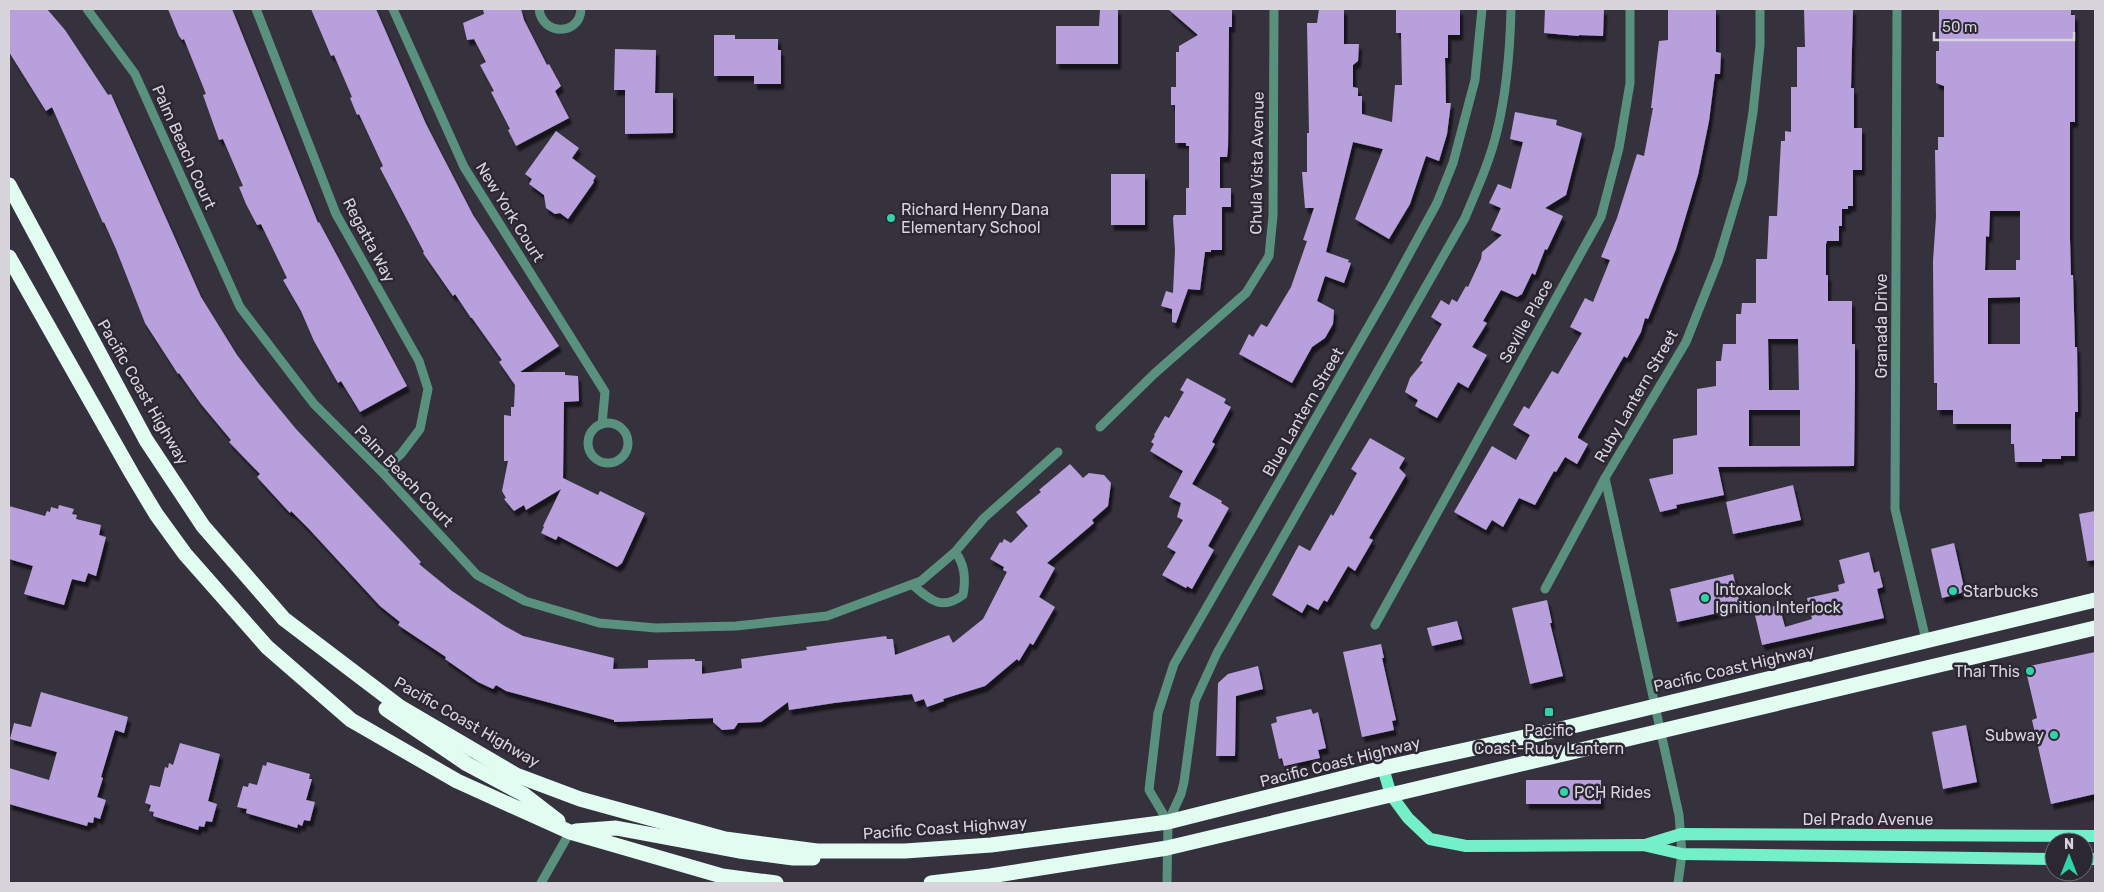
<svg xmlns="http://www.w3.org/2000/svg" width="2104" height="892" viewBox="0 0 2104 892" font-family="Rubik,sans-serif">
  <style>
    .building { fill: #b8a0dc; fill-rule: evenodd; filter: url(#shadow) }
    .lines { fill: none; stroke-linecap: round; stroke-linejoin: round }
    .minor { stroke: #5a917e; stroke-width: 9 }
    .major { stroke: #74f0c8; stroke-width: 12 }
    .highway { stroke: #e2fcf2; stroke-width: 15 }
    .poi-dot { fill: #31d4a9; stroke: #2b2733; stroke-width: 2 }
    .labels { text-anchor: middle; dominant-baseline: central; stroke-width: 5; stroke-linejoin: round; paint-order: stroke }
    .street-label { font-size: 16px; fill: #d7d4dc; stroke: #2b2733 }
    .poi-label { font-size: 16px; fill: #d7d4dc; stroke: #2b2733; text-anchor: start }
  </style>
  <defs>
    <filter id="shadow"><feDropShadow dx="3" dy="5.5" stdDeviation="1" flood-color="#0009"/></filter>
  </defs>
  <rect width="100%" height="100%" fill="#35313d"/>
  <g class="building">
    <polygon points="9,9 47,9 65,30 108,95 111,94 201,297 237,355 259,384 296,429 421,562 419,564 452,591 503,625 523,636 614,658 613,669 648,668 648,660 695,659 695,661 702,661 702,674 742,668 741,659 807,650 806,647 886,636 887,639 893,639 895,655 949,635 953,643 983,619 1007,572 1003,570 1004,567 990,559 1000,542 1002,543 1004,539 1011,543 1028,526 1016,512 1041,492 1039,490 1070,464 1083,478 1089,473 1104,475 1111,483 1108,506 1092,520 1094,523 1047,563 1055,568 1039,597 1055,607 1033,645 1030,643 1019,661 1017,659 985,686 943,699 944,701 927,707 924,699 915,702 912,694 834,703 789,710 788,702 761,722 738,723 734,729 722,730 713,722 713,718 614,722 614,720 506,691 496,685 493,689 478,682 445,659 446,657 398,625 400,622 380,606 309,529 291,511 290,513 257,477 260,474 229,442 231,440 201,404 179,373 178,374 145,323 116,249 104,222 103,223 52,107 46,111 9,52"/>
    <polygon points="168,9 232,9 318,223 319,222 407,386 360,412 341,381 338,383 314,341 301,311 283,280 287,278 261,224 257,225 246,204 239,187 243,186 223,139 219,140 203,95 206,94 184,39 182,40 179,36"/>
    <polygon points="311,9 376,9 426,124 473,215 559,346 520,372 565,372 565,375 578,376 579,401 564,402 563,478 598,495 600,491 645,513 622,563 617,567 558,536 556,540 541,533 544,527 543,526 561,489 526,510 524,505 514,511 504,499 506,498 502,491 508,461 504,461 504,415 511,416 511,407 514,407 515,385 499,362 502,360 472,318 471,318 455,294 453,296 423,253 424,252 380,168 383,166 359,114 357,115 350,98 352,97 334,55 331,56"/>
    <polygon points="483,9 521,9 524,20 547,65 549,64 561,86 555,91 569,118 516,146 508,130 510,129 491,92 494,91 480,65 486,62 474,39 467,40 463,23 484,14"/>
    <polygon points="1100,9 1118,9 1118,64 1056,64 1056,26 1099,26"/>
    <polygon points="1168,9 1232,9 1232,27 1229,27 1228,148 1227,157 1220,157 1220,188 1231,188 1231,207 1222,207 1222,250 1211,250 1211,252 1205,252 1200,290 1188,289 1176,323 1172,322 1172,309 1161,306 1166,291 1173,293 1175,250 1173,218 1174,215 1186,215 1186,188 1189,188 1189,146 1186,146 1186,143 1175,143 1175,105 1171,105 1171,87 1176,87 1176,52 1179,52 1179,46 1198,35"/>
    <polygon points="1319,9 1344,9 1344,44 1359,44 1358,61 1353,65 1353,87 1358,88 1358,96 1362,96 1362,114 1392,122 1395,85 1402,85 1401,33 1396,33 1396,9 1460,9 1460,35 1448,35 1448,58 1445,58 1446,103 1451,103 1447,134 1439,161 1426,156 1410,204 1389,239 1355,219 1383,149 1353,142 1326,252 1349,260 1348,262 1351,263 1344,283 1325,276 1317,301 1334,310 1333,324 1325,338 1312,347 1292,383 1239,354 1249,334 1253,337 1261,324 1267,327 1291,287 1307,241 1303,240 1314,208 1305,208 1302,172 1307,172 1307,133 1309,133 1307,23 1317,23"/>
    <polygon points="1545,9 1604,9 1603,36 1579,35 1579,36 1544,33"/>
    <polygon points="1668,9 1716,9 1716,52 1721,53 1720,74 1715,74 1709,121 1698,175 1676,249 1648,319 1645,318 1641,332 1627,358 1624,356 1578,436 1578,438 1588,444 1577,464 1565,457 1556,472 1554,471 1535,505 1519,498 1503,527 1492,520 1486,530 1454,512 1492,446 1516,460 1530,435 1513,425 1524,406 1529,409 1552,371 1558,374 1582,333 1570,327 1585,298 1593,302 1610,260 1601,257 1617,218 1637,154 1644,156 1653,108 1651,108 1659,41 1668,40"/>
    <path d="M1804,9H1853L1851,88H1854V128H1862V170H1853V206H1848V209H1842V226H1839V241H1827L1826,244V275H1828V301H1852V344H1855V383L1854,466L1718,467L1724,495L1676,505L1677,508L1660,512L1649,479L1673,474V439L1697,435V389L1716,386V361H1721L1723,344H1736V314H1741L1742,303H1756V259H1767L1769,216H1777L1781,141H1785V131L1791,132V87H1797V47H1805ZM1768,339H1798L1799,390H1769ZM1749,410H1800V446H1749Z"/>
    <path d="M1939,9H2071V15H2075V122H2070V240L2071,275H2073L2075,347H2077L2078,412H2075V456H2061V459H2042V462H2015L2014,444H2011V424H1953V410H1937V383H1934L1933,261L1936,217L1935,150H1938V137H1944V86L1936,83V51H1939ZM1990,211H2020V260H2016V270H1985L1986,236L1989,237ZM2020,297V344H1988V298Z"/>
    <polygon points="714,35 735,35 735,39 778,39 778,50 781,50 781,84 754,84 754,76 714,76"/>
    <polygon points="615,49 656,50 655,93 673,93 673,133 625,134 625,90 614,90"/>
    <polygon points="1515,112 1557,120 1556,125 1582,133 1566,195 1545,208 1563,216 1547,250 1545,249 1535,275 1532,273 1522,294 1517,297 1501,290 1483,321 1487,323 1472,347 1487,355 1468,388 1458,382 1437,418 1415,406 1418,400 1405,392 1410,378 1423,362 1420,361 1442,324 1431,317 1441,300 1449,305 1452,299 1457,302 1466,286 1468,287 1481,259 1482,252 1502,235 1491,230 1501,208 1489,203 1498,184 1511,189 1523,142 1510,139"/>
    <polygon points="556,131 579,148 572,158 596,176 593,181 594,182 568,219 560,213 555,214 546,208 544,195 529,184 532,179 525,174"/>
    <rect x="1111" y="174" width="34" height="51"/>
    <polygon points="1187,378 1226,399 1224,403 1231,407 1212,442 1215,444 1192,484 1222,501 1221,503 1229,508 1208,546 1214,550 1192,589 1187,586 1186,588 1162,575 1176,552 1167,547 1183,520 1177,517 1181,503 1169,497 1183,471 1150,451 1154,444 1151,442 1155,436 1154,435 1165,416 1169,418 1184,392 1180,390"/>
    <polygon points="1370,438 1405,458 1399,468 1406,475 1369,538 1373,540 1355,571 1348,566 1327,602 1324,600 1318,610 1307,604 1302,613 1272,595 1299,545 1310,551 1331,514 1333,516 1357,473 1351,469"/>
    <polygon points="1793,485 1801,520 1733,534 1726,502"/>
    <polygon points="59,505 74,509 72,514 77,515 76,519 101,525 99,535 106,537 96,576 88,573 85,582 72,579 64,605 24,594 33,566 9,559 9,506 45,516 47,511 50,512 51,507 58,509"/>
    <polygon points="2095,511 2095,560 2087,561 2079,514"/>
    <polygon points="1954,543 1965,592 1942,598 1931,549"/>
    <polygon points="1869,552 1874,573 1879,571 1883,587 1877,589 1884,618 1762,645 1754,611 1779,605 1785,627 1812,619 1807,598 1839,591 1838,585 1845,583 1839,560"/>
    <polygon points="1733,574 1741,608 1677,622 1670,589"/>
    <polygon points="1547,600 1552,623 1550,623 1563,676 1530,684 1512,608"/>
    <polygon points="1457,621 1462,639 1432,646 1427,628"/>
    <polygon points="1381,644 1384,658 1382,658 1396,720 1392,721 1394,730 1362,737 1343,652"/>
    <polygon points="2095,652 2095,794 2051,804 2032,720 2037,718 2025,667"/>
    <polygon points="1258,666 1263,689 1236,696 1235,756 1216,756 1218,683 1228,674"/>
    <polygon points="41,692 128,717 124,733 115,730 101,777 103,778 97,797 106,800 100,819 94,817 93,823 88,822 87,826 9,804 9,768 49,780 57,752 10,739 14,723 31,727"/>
    <polygon points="1311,709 1313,714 1318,712 1326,748 1318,750 1320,758 1284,766 1282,758 1279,759 1271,724 1277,722 1276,717"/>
    <polygon points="1966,725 1977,782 1943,789 1932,732"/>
    <polygon points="180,743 220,754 208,801 217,804 212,822 206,821 204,827 199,826 198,830 153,816 154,812 149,811 151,805 145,803 150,785 160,787 165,767 168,768 169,763 173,765"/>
    <polygon points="267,762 310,774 309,779 312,779 306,800 315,802 310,821 304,820 302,826 298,824 297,828 246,813 247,809 237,807 243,786 248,787 249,783 257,785 263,765 266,766"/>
    <rect x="1526" y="780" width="75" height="24"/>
  </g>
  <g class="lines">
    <g class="minor">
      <polyline points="87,9 135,74 240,307 314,404 381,471 477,575 525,601 599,623 656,628 736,626 827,616 921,581 955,552 984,518 1058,452"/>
      <polyline points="256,9 336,214 419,361 428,389 420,429 401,454 381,471"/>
      <polyline points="393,9 464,167 605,392 602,424"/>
      <path d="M539,9C542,36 580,36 581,9"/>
      <polyline points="1897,9 1895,509 1926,640"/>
      <circle cx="608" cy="443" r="20"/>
      <polyline points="1100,427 1154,374 1246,293 1269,256 1273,216 1274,9"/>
      <path d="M913,585C930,600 942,611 963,595C966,579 965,564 955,552"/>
      <polyline points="1545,589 1605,478"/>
      <polyline points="1375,625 1601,217 1619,148 1630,83 1630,9"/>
      <polyline points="1168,822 1149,790 1158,713 1174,664 1389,291 1437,203 1453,163 1475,80 1482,9"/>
      <polyline points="541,883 570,832"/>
      <path d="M1167,883L1168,822L1181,794L1184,782L1195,701L1217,653L1465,218C1477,189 1490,161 1497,131C1507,91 1510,50 1511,9"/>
      <polyline points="1678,883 1682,854 1679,815 1605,478 1686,342 1718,261 1742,181 1753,112 1760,45 1760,9"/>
    </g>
    <g class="major">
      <polyline points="1383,768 1391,795 1408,818 1430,839 1466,846 1643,845 1682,854 2054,859"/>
      <polyline points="1645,845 1681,834 2095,836"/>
      <polyline points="2084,859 2095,859"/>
    </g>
    <g class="highway">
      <polyline points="9,185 146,440 203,526 284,619 400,707 516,775 580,799 725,839 817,851 905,851 991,845 1168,822 1383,768 1548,732 2095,600"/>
      <polyline points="9,257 132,474 156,514 185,554 267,647 351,720 457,781 570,832 722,876 776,883"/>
      <polyline points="386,709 467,764 523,794 558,821"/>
      <polyline points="576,831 616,828 739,851 793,858 813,858"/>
      <polyline points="931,883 990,876 1167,848 2095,628"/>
    </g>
  </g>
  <g class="poi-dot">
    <circle cx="891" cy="218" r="5"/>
    <circle cx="1953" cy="591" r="5"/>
    <circle cx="1705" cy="598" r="5"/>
    <circle cx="2030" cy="671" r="5"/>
    <rect x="1544" y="707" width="10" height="10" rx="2.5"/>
    <circle cx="2054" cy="735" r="5"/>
    <circle cx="1564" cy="792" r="5"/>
  </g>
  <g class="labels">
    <g class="street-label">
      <text transform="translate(184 147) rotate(66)">Palm Beach Court</text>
      <text transform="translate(1257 163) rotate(-89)">Chula Vista Avenue</text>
      <text transform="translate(510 212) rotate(58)">New York Court</text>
      <text transform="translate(369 240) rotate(62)">Regatta Way</text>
      <text transform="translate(1526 321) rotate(-61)">Seville Place</text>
      <text transform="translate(1881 326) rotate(-90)">Granada Drive</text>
      <text transform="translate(143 392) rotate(60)">Pacific Coast Highway</text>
      <text transform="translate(1636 396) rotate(-60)">Ruby Lantern Street</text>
      <text transform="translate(1303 412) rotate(-60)">Blue Lantern Street</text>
      <text transform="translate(404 476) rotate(46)">Palm Beach Court</text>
      <text transform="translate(1734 668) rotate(-13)">Pacific Coast Highway</text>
      <text transform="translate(467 722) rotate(30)">Pacific Coast Highway</text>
      <text transform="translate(1340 762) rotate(-14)">Pacific Coast Highway</text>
      <text x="1868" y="819">Del Prado Avenue</text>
      <text transform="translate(945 828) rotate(-4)">Pacific Coast Highway</text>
    </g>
    <g class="poi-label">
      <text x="901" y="209">Richard Henry Dana<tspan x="901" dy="18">Elementary School</tspan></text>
      <text x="1715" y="589">Intoxalock<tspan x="1715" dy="18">Ignition Interlock</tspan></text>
      <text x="1963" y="591">Starbucks</text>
      <text x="2020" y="671" text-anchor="end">Thai This</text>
      <text x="1549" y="730" text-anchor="middle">Pacific<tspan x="1549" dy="18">Coast-Ruby Lantern</tspan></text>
      <text x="2044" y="735" text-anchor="end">Subway</text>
      <text x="1574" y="792">PCH Rides</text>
    </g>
  </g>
  <rect width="2104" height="892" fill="none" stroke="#d7d4dc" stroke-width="20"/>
  <g transform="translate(2069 857)"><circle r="24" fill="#2b2733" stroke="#706c77"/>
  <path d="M0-4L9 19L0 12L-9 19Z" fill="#31d4a9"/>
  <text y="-8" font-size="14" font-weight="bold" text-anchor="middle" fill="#d7d4dc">N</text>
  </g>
  <path d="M1934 32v8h140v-8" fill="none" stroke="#d7d4dc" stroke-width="2.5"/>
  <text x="1942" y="32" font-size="15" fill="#d7d4dc" stroke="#2b2733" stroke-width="4" paint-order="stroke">50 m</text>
</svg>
